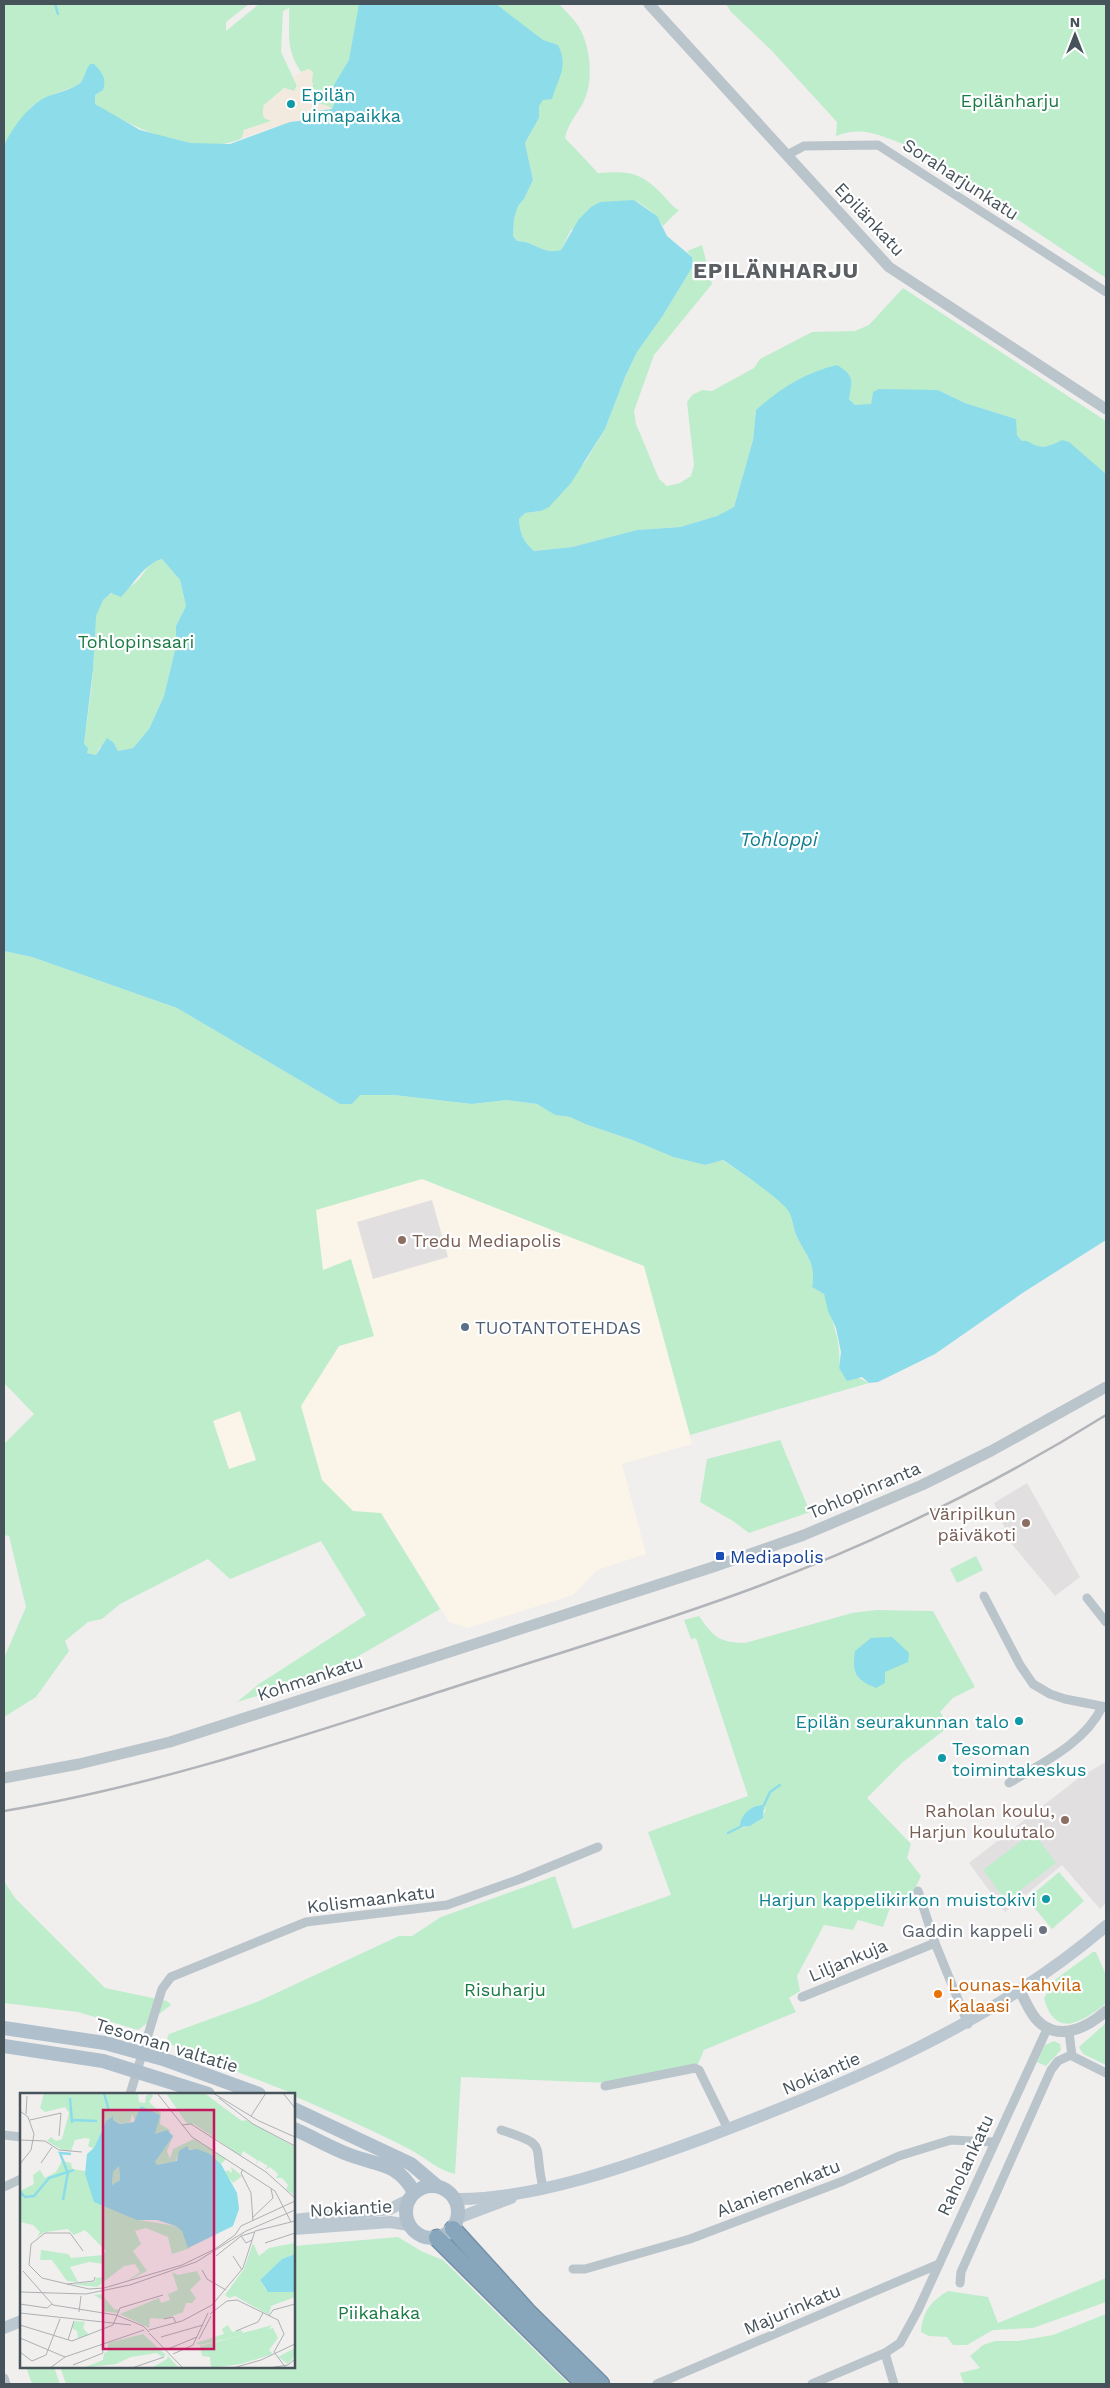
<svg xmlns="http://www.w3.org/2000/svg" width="1110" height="2388" viewBox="0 0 1110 2388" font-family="'Work Sans',sans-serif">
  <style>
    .commercial { fill: #fbf4e8 }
    .education { fill: #e2dfe0 }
    .green { fill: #beedcc; fill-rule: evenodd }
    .sand { fill: #f2eadf }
    .water { fill: #8cdce9; fill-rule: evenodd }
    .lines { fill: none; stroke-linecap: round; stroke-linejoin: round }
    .stream { stroke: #8cdce9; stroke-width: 2.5 }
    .motorway-casing { stroke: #7390a7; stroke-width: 19 }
    .minor { stroke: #bac4cb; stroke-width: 9 }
    .tertiary { stroke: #bac4cb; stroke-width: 11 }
    .secondary { stroke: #bcc8d1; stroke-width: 12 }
    .primary { stroke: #afc0cc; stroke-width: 14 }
    .motorway { stroke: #87a5bb; stroke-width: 16 }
    .rail { stroke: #b1b4b8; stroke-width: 2.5 }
    .culture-dot { fill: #0f9aa8; stroke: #fff; stroke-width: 2 }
    .education-dot { fill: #8d6e63; stroke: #fff; stroke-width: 2 }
    .service-dot { fill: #5c6f8a; stroke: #fff; stroke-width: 2 }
    .transit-dot { fill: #1a4fb4; stroke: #fff; stroke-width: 2 }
    .worship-dot { fill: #6b7280; stroke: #fff; stroke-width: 2 }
    .food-dot { fill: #e8710a; stroke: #fff; stroke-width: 2 }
    .labels { text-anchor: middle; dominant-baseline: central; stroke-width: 4.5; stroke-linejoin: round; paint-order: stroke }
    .culture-label { font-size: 18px; fill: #0d838f; stroke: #fff; text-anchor: start }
    .park-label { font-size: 18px; fill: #1a7a43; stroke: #fff }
    .street-label { font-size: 18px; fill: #47535b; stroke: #fff }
    .education-label { font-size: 18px; fill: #785e54; stroke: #fff; text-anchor: end }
    .service-label { font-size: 18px; fill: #4e5e75; stroke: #fff; text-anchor: start }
    .transit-label { font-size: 18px; fill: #164399; stroke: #fff; text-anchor: start }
    .worship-label { font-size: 18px; fill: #5b616d; stroke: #fff; text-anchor: end }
    .food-label { font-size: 18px; fill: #c56008; stroke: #fff; text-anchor: start }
    .water-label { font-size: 19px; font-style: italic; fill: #117d8e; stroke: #fff }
    .district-label { font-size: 22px; font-weight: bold; letter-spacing: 1px; fill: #5b5f63; stroke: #fff }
    .inset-river { fill: none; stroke: #8cdce9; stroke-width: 2.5 }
    .inset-road { fill: none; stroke: #adb0b3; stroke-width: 1 }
    .view { fill: #c2185b; fill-opacity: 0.15; stroke: #c2185b; stroke-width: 2.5 }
    .inset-edge { fill: none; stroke: #47535b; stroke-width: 2.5 }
  </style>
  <rect width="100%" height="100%" fill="#f1eeee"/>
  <polygon class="commercial" points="422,1179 644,1266 692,1444 622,1464 646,1554 597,1570 573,1595 468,1628 449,1622 381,1513 243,1514 192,1355 236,1191"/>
  <g class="education">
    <polygon points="432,1200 448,1257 373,1279 357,1222"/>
    <polygon points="1027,1483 1080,1577 1055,1596 1011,1543 994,1503"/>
    <polygon points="1106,1762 1106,1903 1100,1909 1062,1865 1005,1912 969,1863 1080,1777"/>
  </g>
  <g class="green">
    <path d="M4,4H249L226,22V31L259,4H559C566,12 577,21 581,31C590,49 593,77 586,96C581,111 568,121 565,138L598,173C628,171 640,171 662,194C667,199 672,207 679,210L663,226C655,213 647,207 634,200L571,230L561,250C543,255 534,241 517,241L513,236L514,219L518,206L524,199L533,180L525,143L539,118L332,109C326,103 317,105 310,100L309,94L313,85L309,69L301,72C285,47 290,35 289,8L283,11L281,52L297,86L294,91L284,88L263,106L272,121L244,130L242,138C200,159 131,128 95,104V95L103,90L90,64L83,79L78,85L44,98L31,107L4,146Z"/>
    <path d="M726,4H1106V278L903,144C878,135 862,126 836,136L837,122L771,50L731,12Z"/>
    <path d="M702,245L712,284L654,355L634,411L636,424L659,479L667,486L680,483L691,476L694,465L687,402L692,395L702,390L712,391L754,368L760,359L812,332L855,331L869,325L903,288L1106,421V474L1093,464L1055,444C1046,449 1024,447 1018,436C1015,432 1016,424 1016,419L965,403L938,390L873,393L871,404L863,406L855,405L849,399L756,410L753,440L734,507L717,516L680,527L637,530L572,547L534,551C523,541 520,534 519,519L525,513L541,511L586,461L605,429L625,377L637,352L662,317L693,266L692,257L687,251Z"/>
    <path d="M162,559L180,580L186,606L176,626V646L164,696L149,729L133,748L118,751L114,743L100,747L96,755L87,753L84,744C87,720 91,696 93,672C95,650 89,618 103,600C111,590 125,591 134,584C145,575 145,564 162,559Z"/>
    <path d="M4,951L32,957L177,1008L340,1104L360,1095H394L472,1104L507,1100L537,1104L555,1115L570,1117L585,1124L635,1141L673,1157L705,1165L722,1160C735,1168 784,1201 789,1211C793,1219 793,1229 797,1237C807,1258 816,1262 812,1287L824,1294C831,1321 842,1339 839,1368L869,1383L690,1435L644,1266L422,1179L316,1210L323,1270L351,1259L374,1336L339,1346L301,1406L322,1480L353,1511L381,1513L440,1609L324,1676L237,1702L259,1684L366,1615L321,1541L230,1579L208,1559L120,1604L102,1619L88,1622L65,1641L69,1651L36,1697L4,1717V1658L26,1607L9,1536L4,1535V1444L34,1414L4,1383ZM240,1411L256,1460L229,1469L213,1421Z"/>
    <polygon points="780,1440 810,1512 749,1533 733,1521 700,1502 707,1459"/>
    <polygon points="976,1556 983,1570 957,1583 950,1569"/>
    <path d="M876,1610L933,1611L975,1687L953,1698L940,1712L947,1722V1728L903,1762L867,1798L911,1844L907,1858L921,1876L908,1903L893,1900L883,1927L858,1920L853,1930L824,1925L797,1976L800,1991L789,1998L796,2012L704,2050L698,2064L609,2083L461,2077L455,2174C437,2170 425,2157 409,2149C371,2129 333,2113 294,2096V2094L179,2049L169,2043L167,2038L169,2034L257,2002L399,1936H412L441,1917L555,1876L573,1929L671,1895L648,1832L748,1796L696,1638L691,1639L684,1620L699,1616C714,1638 719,1642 745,1643L852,1613ZM766,1808C763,1821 754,1825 742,1828Z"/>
    <polygon points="1033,1832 1056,1863 1006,1901 983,1870"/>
    <polygon points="1059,1872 1084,1901 1052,1929 1027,1899"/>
    <polygon points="4,1881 15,1898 105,1988 167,2001 171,2005 138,2030 78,2012 4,2003"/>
    <path d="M1093,1952H1096L1106,1975V2003C1083,2022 1055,2040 1044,1998L1056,1979Z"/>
    <polygon points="1106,2023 1106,2065 1083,2054 1079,2047"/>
    <polygon points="1054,2041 1060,2044 1061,2050 1046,2066 1037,2062 1045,2045"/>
    <polygon points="398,2237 421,2251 443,2260 569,2384 66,2384 60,2367 294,2367 294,2246"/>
    <path d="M1106,2278V2302L1033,2328L993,2330L967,2345H953L947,2337L929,2336L921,2332C923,2311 931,2301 948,2291L988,2297L998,2323Z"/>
    <polygon points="1106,2314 1106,2384 964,2384 960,2373 980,2368 970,2356 983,2345 995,2341 1018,2341 1053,2335"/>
    <polygon points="26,2367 54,2367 60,2384 32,2384"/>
  </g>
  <path class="sand" d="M309,69L313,72L310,100C317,105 326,103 332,109L316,111L306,120L290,122L242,138L244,130L271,121L264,118C258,103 276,99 284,88L294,91L297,86L294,76Z"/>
  <g class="water">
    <path d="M359,4H496L543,40L558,45C569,67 558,78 552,99L543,100L539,106V118L525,143L533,180L524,199L518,206L514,219L513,236L517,241C534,241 543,255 561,250L579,219L591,207L600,202L634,200L657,216L667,236L692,257L693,266L662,317L637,352L625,377L605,429L571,483L549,507L541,511L525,513L519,519C520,534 523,541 534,551L572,547L637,530L680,527L717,516L734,507L753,440L756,410C781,388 804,373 837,365C855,376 852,380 849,399L855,405L871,404L873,392L879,389L938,390L965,403L1016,419L1017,435L1022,441C1030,440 1031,445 1038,446C1047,448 1054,444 1062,440L1069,442L1106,474V1240L1024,1292L935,1354L878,1382L869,1383L862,1377L847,1381L839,1368L841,1352L836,1328L828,1311L824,1294L812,1287C816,1262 807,1258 797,1237C793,1229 793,1219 789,1212C784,1201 735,1168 723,1160L705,1165L673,1157L635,1141L585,1124L570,1117L555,1115L537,1104L507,1100L472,1104L394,1095H360L352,1104H340L177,1008L32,957L4,951V146C12,128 28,106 46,97C56,93 70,90 79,84C85,79 85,70 90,64H94C102,72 107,79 103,90L95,95V104L140,130L190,143L230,144L290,122L306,120L316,111L332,109L335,102L334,85L349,60ZM162,559L180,580L186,606L176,626V646L164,696L149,729L133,748L118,751L114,743L107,738L96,755L87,753L88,748L84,744L93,670L96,616L103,600L111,593L121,597C134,584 144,564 162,559Z"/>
    <path d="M892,1637L909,1653L908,1662L885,1672V1683L876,1688C855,1679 852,1673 855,1651L871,1638Z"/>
    <path d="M764,1805L763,1818L750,1826L740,1827C740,1814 752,1805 764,1805Z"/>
  </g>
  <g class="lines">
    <g class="stream">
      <polyline points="55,4 58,14"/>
      <polyline points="764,1805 770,1792 780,1785"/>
      <polyline points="728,1833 740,1827"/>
    </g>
    <defs>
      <g id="motorway">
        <polyline points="453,2229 529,2313 601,2384"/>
        <polyline points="437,2238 584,2384"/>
      </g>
    </defs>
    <use href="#motorway" class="motorway-casing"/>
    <g class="minor">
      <polyline points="787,155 804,146 878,145 1106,292"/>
      <polyline points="984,1596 1020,1665 1033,1684 1050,1694 1065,1699 1106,1707"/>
      <polyline points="1087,1598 1106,1622"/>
      <path d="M1009,1783C1042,1763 1085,1743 1102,1707"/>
      <polyline points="918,1891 935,1943 968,2024"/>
      <polyline points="802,1997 935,1943"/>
      <polyline points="1069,2032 1072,2056 1106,2073"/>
      <polyline points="605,2086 695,2068 699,2070 728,2129"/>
      <polyline points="130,2094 162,1989 171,1977 306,1922 447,1905 520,1879 598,1847"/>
      <path d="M501,2130C551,2146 532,2144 543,2187"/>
      <polyline points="4,2135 21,2137"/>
      <polyline points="4,2187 21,2179"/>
      <polyline points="573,2269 585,2269 690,2239 843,2181 899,2156 951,2140 993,2142"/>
      <polyline points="960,2283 961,2272 1051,2070 1058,2061 1071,2055"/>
      <polyline points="885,2353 894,2384"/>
      <polyline points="4,2378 6,2384"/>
      <polyline points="657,2384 939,2264"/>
      <polyline points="812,2384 885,2353 900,2343 918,2310 1048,2027"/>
    </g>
    <g class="tertiary">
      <polyline points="649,4 889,267 1106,409"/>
      <polyline points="4,1778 79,1764 170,1742 713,1567 804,1535 922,1485 991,1451 1106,1387"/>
      <path d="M1020,1991C1025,2000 1029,2011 1036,2019C1057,2043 1087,2028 1106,2011"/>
    </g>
    <g class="secondary">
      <path d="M456,2199C534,2200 631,2165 704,2138C847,2084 989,2026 1106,1926"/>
      <polyline points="458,2218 511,2198"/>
      <polyline points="294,2220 390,2209 408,2200"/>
      <polyline points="294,2229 390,2222 409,2225"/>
      <polyline points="4,2328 21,2321"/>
    </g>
    <g class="primary">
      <polyline points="4,2028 105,2043 163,2059 259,2094"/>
      <polyline points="4,2046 103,2061 208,2094"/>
      <polyline points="294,2109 411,2164 437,2186"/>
      <path d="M294,2129C313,2137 331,2148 350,2155C379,2166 397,2162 414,2192"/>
      <circle cx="432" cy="2212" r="26"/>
    </g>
    <use href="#motorway" class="motorway"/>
    <path class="rail" d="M4,1811C155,1786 302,1736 448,1689C549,1656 651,1626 751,1589C875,1543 994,1485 1106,1415"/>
  </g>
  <g class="culture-dot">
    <circle cx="291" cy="104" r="5"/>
    <circle cx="1019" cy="1721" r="5"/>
    <circle cx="942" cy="1758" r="5"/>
    <circle cx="1046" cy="1899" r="5"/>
  </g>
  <g class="education-dot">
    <circle cx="402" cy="1240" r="5"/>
    <circle cx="1026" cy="1523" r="5"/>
    <circle cx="1065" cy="1820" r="5"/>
  </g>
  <circle class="service-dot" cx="465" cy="1327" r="5"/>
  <rect class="transit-dot" x="715" y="1551" width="10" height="10" rx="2.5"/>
  <circle class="worship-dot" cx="1043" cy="1930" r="5"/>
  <circle class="food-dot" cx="938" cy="1994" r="5"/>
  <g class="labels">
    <g class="culture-label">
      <text x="301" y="94">Epilän<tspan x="301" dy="21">uimapaikka</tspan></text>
      <text x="1009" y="1721" text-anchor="end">Epilän seurakunnan talo</text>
      <text x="952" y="1748">Tesoman<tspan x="952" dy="21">toimintakeskus</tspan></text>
      <text x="1036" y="1899" text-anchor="end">Harjun kappelikirkon muistokivi</text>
    </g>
    <g class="park-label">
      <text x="1010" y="100">Epilänharju</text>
      <text x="136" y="641">Tohlopinsaari</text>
      <text x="505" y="1989">Risuharju</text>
      <text x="379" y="2312">Piikahaka</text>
    </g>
    <g class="street-label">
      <text transform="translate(961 179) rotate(33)">Soraharjunkatu</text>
      <text transform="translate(870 219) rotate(47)">Epilänkatu</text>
      <text transform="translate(864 1490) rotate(-23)">Tohlopinranta</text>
      <text transform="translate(310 1678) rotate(-18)">Kohmankatu</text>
      <text transform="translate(371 1899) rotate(-7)">Kolismaankatu</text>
      <text transform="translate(848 1960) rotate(-23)">Liljankuja</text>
      <text transform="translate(167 2045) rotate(17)">Tesoman valtatie</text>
      <text transform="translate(821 2073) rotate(-23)">Nokiantie</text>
      <text transform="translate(965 2165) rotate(-65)">Raholankatu</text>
      <text transform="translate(778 2188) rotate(-21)">Alaniemenkatu</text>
      <text transform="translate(351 2208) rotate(-3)">Nokiantie</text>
      <text transform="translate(792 2309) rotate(-23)">Majurinkatu</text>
    </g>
    <g class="education-label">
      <text x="412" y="1240" text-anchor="start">Tredu Mediapolis</text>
      <text x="1016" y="1513">Väripilkun<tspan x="1016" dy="21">päiväkoti</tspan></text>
      <text x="1055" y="1810">Raholan koulu,<tspan x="1055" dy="21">Harjun koulutalo</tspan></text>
    </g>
    <g class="service-label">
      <text x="475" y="1327">TUOTANTOTEHDAS</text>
    </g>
    <g class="transit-label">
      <text x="730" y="1556">Mediapolis</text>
    </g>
    <g class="worship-label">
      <text x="1033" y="1930">Gaddin kappeli</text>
    </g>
    <g class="food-label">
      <text x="948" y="1984">Lounas-kahvila<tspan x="948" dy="21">Kalaasi</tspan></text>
    </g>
    <g class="water-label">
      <text x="779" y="839">Tohloppi</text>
    </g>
    <g class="district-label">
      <text x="776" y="270">EPILÄNHARJU</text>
    </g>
  </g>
  <g transform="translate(20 2093)">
    <rect width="275" height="275" fill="#f1eeee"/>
    <path d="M24,0H118L119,9L125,10L126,3L131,0L133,3L129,9L141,20L140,31L151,38L138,42L135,40L137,29L115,27L112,21L110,29L102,31L93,27L92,23L84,31L74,56L68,53L70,46L65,45L55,47L51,58L42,57L27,48L31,44L36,48L42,46L49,20L45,14L25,19L20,15ZM146,0H184L222,28L226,27L275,54L274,102L266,96L268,92L262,85H256L258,81L250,74L245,77L248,73L238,67L236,72L237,67L223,58L221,63L174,31H167ZM154,41L147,58L150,66L153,56L174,46L206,66L201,71L190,61L171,56L159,61L155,69L137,72L135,69ZM42,68L51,70L52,76L65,78L75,109L119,127L156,133L162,138L170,155L152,161L148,144L126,135L115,138L121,151L113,158L127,178L107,188L120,179L115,171L104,173L77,194L51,191L75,189L76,185L83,184L84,171L69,169L50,174L58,189L47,188L32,167H20L21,157L48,161L51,165L83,162L86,158L65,137L54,142L48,136L25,139L17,144L20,139L13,132L0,129V98L14,91L13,82L20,77L25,85L36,79ZM99,73L100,87L92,92L93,79ZM211,74L222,83L213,90L205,80L207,77L212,80ZM233,150L239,163L249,155L275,150V161L262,166L240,187L246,197L275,192V204L251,213L249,222L215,203L209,205L205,202L224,176ZM177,178L181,186L170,197L176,205L172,210H166L163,219L144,226L130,225L129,235L100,221L139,205L141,210L150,207L148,201L158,197L152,179L158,182ZM81,201L94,216L100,217L97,220L82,218V207L74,202ZM55,228L65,229L63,235L69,242L58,245L57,238L52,235ZM208,232L212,239L221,237L223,240L252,232L249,236L253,235L258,245L249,257L253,261L221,271L191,275L190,264L182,263L180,253L223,242L180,252L176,250L204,241L202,236ZM123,241L146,262L142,264L137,260L111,264L96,271L63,275L83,267L84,260L88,258V250ZM275,255V263L268,271L258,264ZM148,263L159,275H131L147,266Z" fill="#beedcc"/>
    <path d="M121,13L140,22L135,41L147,37L153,43L135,69L137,72L157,68L159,58L167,53L169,57L177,56L190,61L201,71L217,100L219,116L213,133L168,155L162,138L156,133L137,127H117L74,109L65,81L67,61L74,55L86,28L93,23V27L100,31L114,29ZM99,73L100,87L92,92L93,79ZM275,161V199H248L240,187L262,166Z" fill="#8cdce9" fill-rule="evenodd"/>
    <path class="inset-river" d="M84,0L89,18M50,5L52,30M53,27L77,28M47,78L40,60L51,61M0,99L5,104L14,103L29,85L54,77M43,107L48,79"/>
    <path class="inset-road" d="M137,0L172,44L255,98L271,129M193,0L239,28L275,44M263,0L275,15M199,5L233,31L275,53M0,18L8,24L14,41L11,57L0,71M6,21L7,3M231,23L246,0M10,27L41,20L39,43M162,32L171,31L246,79L275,105M0,47L25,48L39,57L62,59M21,70L32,54M223,76L221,80L231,100L233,128M232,125L253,105L251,96M221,143L226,150L232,147M245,150L275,140M63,158L50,140H25L11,151L9,172L22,185L47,191L74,188L75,184M196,163L221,143L234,139M213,163L222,177M182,177L187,186L206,197M3,178L33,212L96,222L123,233L129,239M47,191L69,196L84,195L162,172L195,156L215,142L221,133L275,108M0,199L66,201L110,192L176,169L226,138L275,117M0,211L27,215L32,211M59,219L61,203M0,220L111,232M190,221L207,208L217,207L258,227L264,241L254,259L266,275M249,223L253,217L275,211M144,226L153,224L156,230M0,232L52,248L93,232L100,215L143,202M129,237L162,228L192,212L223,175L235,138L275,128M216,238L238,229L243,220M129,240L163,275M141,244L183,232M0,245L45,264M179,246L191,223M48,247L54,228M148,256L177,244M0,259L12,268L26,262L40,226M153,261L173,252L188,220M53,272L83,260L82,252M30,275L45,264L124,237M112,275L144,264M213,275L241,267L275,251M249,275L268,272L275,266"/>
    <path class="view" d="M83,17H194V256H83Z"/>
    <rect width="275" height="275" class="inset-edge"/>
  </g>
  <rect width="1110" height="2388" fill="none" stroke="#47535b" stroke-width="10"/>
  <g transform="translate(1075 35)" stroke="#ffffff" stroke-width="4" paint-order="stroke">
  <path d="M0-4L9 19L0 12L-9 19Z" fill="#47535b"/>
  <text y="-8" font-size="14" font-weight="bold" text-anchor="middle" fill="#47535b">N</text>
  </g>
</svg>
